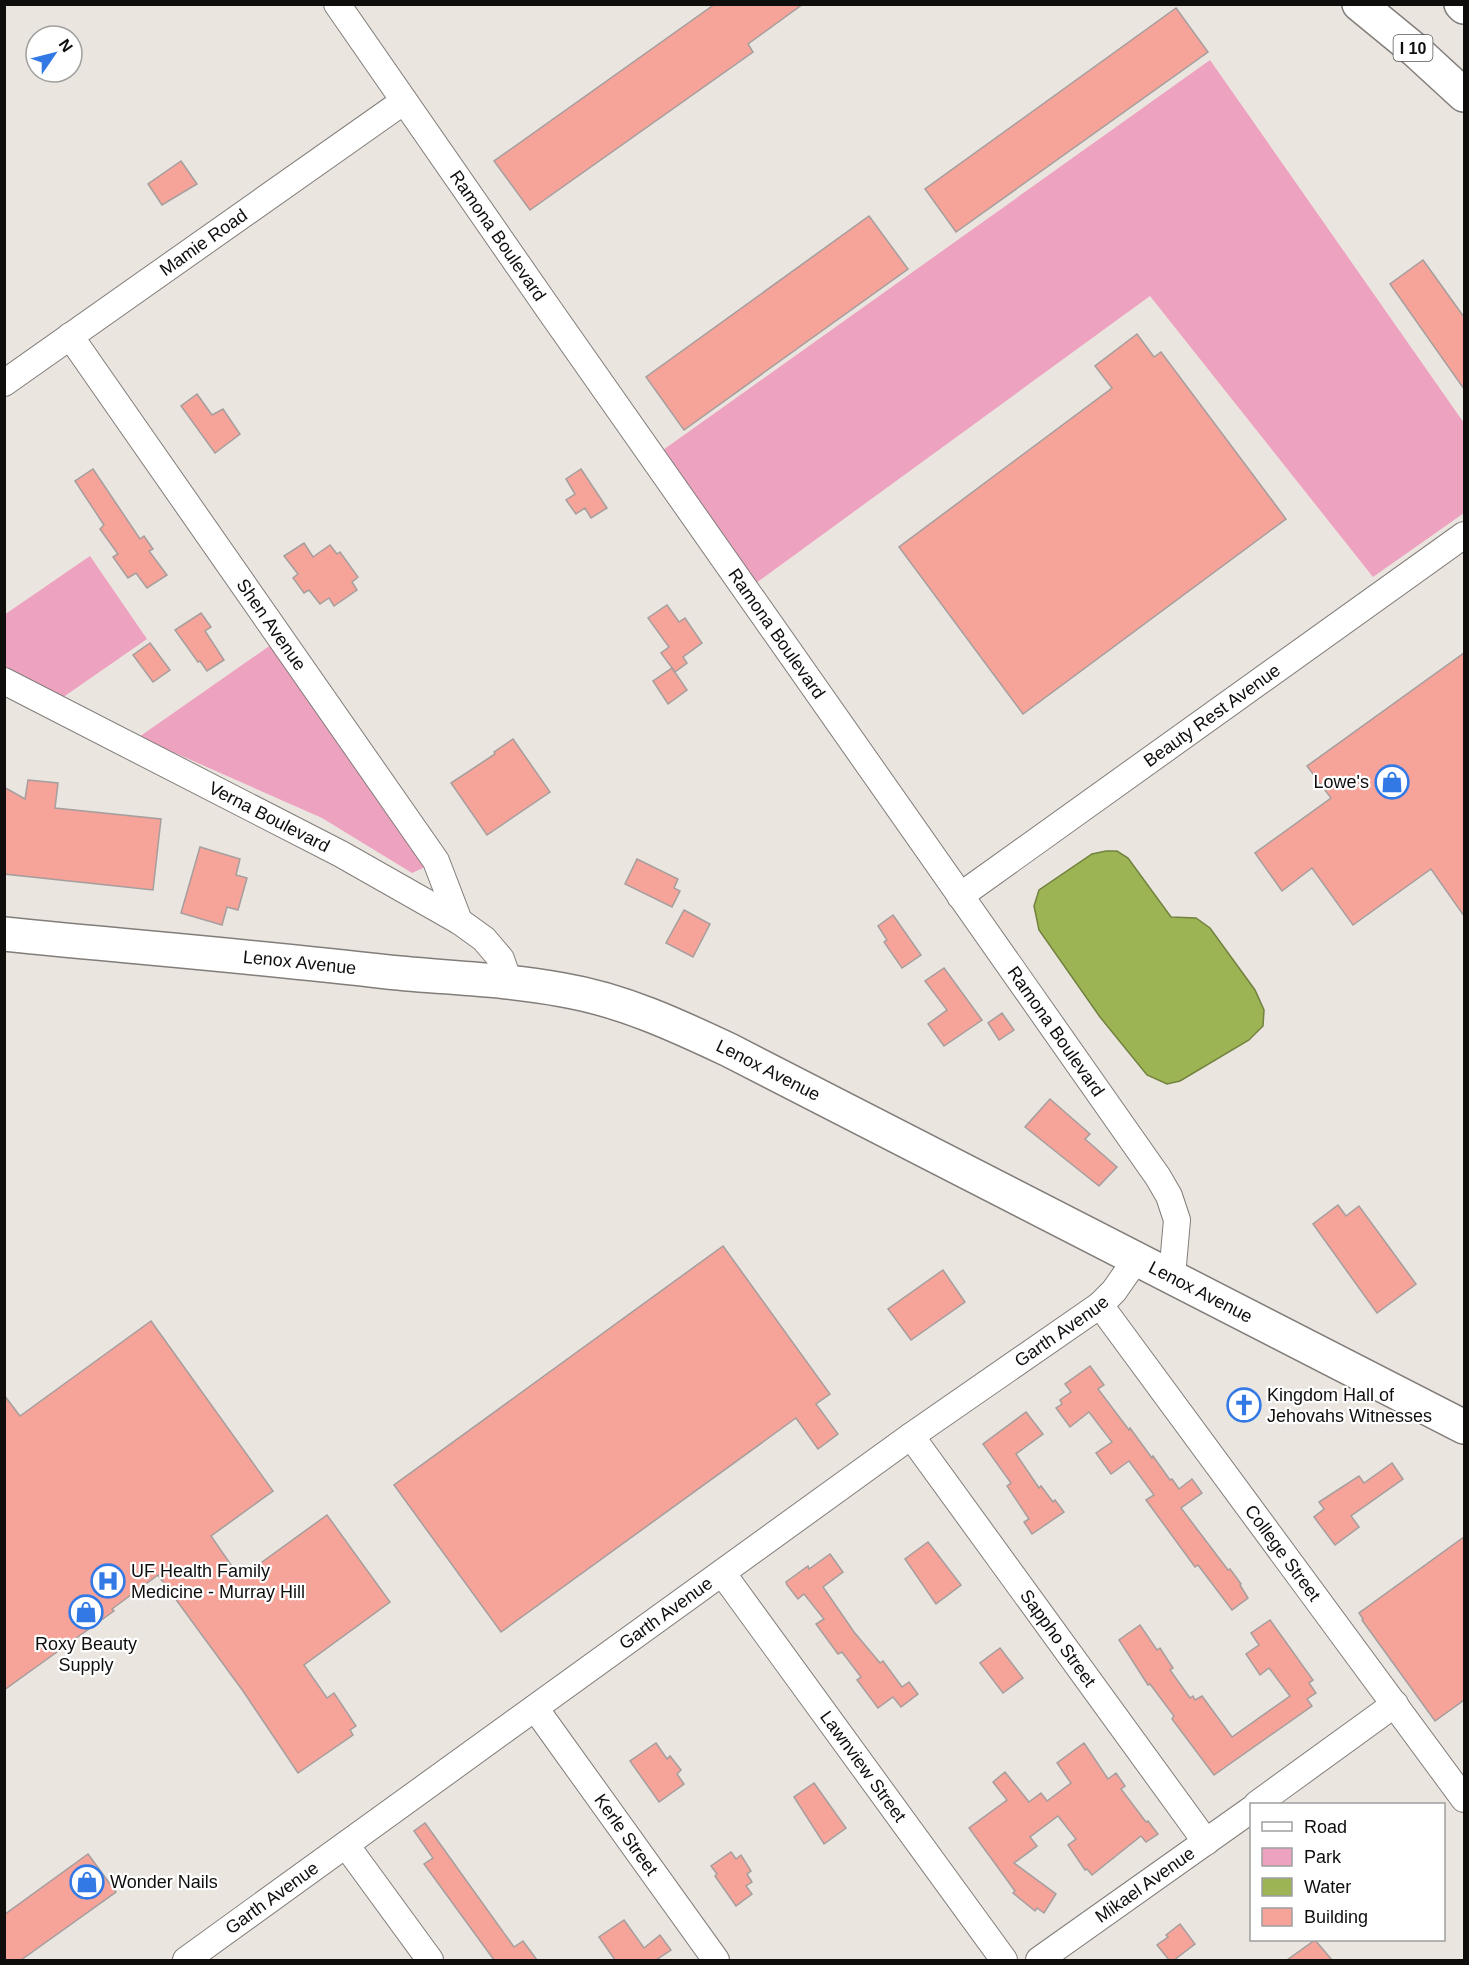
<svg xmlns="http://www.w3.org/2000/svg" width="1469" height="1965" viewBox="0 0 1469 1965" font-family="Arial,sans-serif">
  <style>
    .green { fill: #eda3c0 }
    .water { fill: #9cb454; stroke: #72823f; stroke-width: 1.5 }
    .building { fill: #f6a39a; stroke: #a59e9d; stroke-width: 1.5 }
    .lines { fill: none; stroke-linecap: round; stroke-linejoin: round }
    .minor-casing { stroke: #827d79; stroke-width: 28 }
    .major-casing { stroke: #827d79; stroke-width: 36 }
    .highway-casing { stroke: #827d79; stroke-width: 36 }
    .minor { stroke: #fff; stroke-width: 26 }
    .major { stroke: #fff; stroke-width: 33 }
    .highway { stroke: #fff; stroke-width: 33 }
    .labels { text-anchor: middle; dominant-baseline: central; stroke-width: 4.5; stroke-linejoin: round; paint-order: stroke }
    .shield { fill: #fff; stroke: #585656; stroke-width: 1.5 }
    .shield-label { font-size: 16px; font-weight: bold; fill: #100e0d }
    .street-label { font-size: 18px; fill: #100e0d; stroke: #fff }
    .poi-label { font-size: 18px; fill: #100e0d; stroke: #fff; text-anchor: start }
  </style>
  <rect width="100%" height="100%" fill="#ebe5e0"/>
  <g class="green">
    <polygon points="1210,60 1464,423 1464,513 1373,577 1150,296 756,583 663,450"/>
    <polygon points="90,556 147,639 62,698 5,669 4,615"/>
    <polygon points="275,642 423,857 423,868 412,873 322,818 139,737"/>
  </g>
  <polygon class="water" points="1106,851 1117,851 1128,858 1171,917 1196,918 1210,928 1255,990 1264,1010 1263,1026 1249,1040 1180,1081 1167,1084 1147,1075 1100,1017 1039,930 1034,906 1039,890 1092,854"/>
  <g class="building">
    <polygon points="715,4 803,4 748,44 753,52 530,210 494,161"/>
    <polygon points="1176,8 1208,52 956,232 925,189"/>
    <polygon points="181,161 197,184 162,205 148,184"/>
    <polygon points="869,216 908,269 684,430 646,377"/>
    <polygon points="1423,260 1464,317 1464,389 1390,284"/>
    <polygon points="1137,334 1154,357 1161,352 1286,519 1023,714 899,547 1112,388 1095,366"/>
    <polygon points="197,394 212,415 223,409 240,434 215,453 181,406"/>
    <polygon points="93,469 140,539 144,536 153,549 149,551 167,575 147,588 136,573 128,578 113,557 118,554 100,529 104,525 75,481"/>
    <polygon points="581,469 607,508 591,518 585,508 576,514 566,500 575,494 566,479"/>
    <polygon points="304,543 313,557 330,545 337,554 340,552 358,577 352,582 357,590 334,606 329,598 320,604 309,590 304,593 293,578 298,574 284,556"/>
    <polygon points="667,605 679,622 685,618 702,643 683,657 687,663 675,672 661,653 669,647 648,618"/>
    <polygon points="201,613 211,627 205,631 224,660 207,671 200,661 198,662 175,630"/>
    <polygon points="150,643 170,670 153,682 133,655"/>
    <polygon points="1464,653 1464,916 1431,869 1353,925 1312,868 1282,891 1255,853 1331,798 1307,766"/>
    <polygon points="672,668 687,690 668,704 653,681"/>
    <polygon points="513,739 550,792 487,835 451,783 495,754 494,752"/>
    <polygon points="28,780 58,783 55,808 161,819 153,890 4,874 4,787 25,799"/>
    <polygon points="200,847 240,859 236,875 247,878 238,910 227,907 222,925 181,913"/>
    <polygon points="637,859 678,879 674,888 680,891 672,907 625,884"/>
    <polygon points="684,910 710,924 693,957 666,943"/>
    <polygon points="893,915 921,955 902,968 884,942 887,940 878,926"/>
    <polygon points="944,968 982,1020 944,1046 928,1024 947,1010 925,981"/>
    <polygon points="1002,1013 1014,1030 999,1040 988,1023"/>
    <polygon points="1050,1099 1090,1134 1085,1139 1117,1167 1099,1186 1025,1127"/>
    <polygon points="1338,1205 1346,1216 1359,1206 1416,1284 1377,1313 1313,1224"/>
    <polygon points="723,1246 830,1394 816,1404 838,1434 818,1449 796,1418 501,1632 394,1485"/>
    <polygon points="943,1270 965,1302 911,1340 888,1309"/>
    <polygon points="151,1321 273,1491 211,1536 240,1578 327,1515 390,1602 304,1665 327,1698 334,1693 356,1726 350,1730 353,1735 298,1773 243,1691 158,1575 112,1609 114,1611 4,1690 4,1395 20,1416"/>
    <polygon points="1090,1366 1104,1385 1098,1389 1129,1430 1130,1428 1152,1458 1153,1456 1170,1480 1172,1479 1179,1489 1192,1479 1202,1493 1181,1508 1228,1570 1230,1569 1241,1584 1240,1585 1248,1598 1232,1610 1198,1565 1195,1567 1146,1500 1154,1495 1129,1461 1111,1474 1096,1453 1112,1442 1089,1412 1070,1427 1056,1408 1062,1404 1060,1400 1071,1392 1065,1384"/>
    <polygon points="1026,1412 1043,1434 1016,1454 1039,1488 1041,1486 1053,1502 1055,1500 1064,1512 1032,1534 1024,1522 1029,1519 1007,1486 1011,1483 983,1444"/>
    <polygon points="1392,1463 1403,1479 1351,1516 1359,1527 1335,1545 1314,1517 1324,1509 1319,1502 1359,1476 1364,1483"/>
    <polygon points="1464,1537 1464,1700 1435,1721 1362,1620 1363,1619 1359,1613"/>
    <polygon points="928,1542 961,1585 936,1604 905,1559"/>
    <polygon points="830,1554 843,1572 823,1587 854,1632 880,1663 883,1661 902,1687 909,1682 918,1694 901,1707 893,1697 878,1708 857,1680 861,1677 842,1652 838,1654 816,1624 824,1619 804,1594 798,1599 787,1585 786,1582 808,1566 809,1569"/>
    <polygon points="1270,1620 1313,1680 1309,1683 1316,1693 1307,1699 1312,1706 1214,1775 1172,1719 1174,1716 1150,1684 1148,1685 1119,1640 1140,1625 1157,1650 1160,1648 1173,1668 1170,1670 1190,1698 1193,1696 1195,1700 1202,1696 1232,1737 1290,1696 1269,1668 1260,1675 1246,1654 1259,1645 1251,1633"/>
    <polygon points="1000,1648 1023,1678 1003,1693 980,1663"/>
    <polygon points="656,1743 667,1759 670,1756 681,1770 677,1774 684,1784 659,1802 630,1761"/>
    <polygon points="1084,1743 1108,1779 1116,1773 1125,1786 1121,1789 1146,1822 1148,1821 1158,1834 1146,1842 1141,1836 1092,1875 1087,1869 1085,1870 1068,1845 1076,1839 1058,1816 1030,1837 1037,1846 1014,1863 1056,1894 1044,1913 1037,1908 1035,1911 1013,1893 1015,1891 969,1828 1007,1800 993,1782 1005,1772 1029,1802 1041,1793 1047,1801 1071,1783 1057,1763"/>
    <polygon points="814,1783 846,1828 824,1844 794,1797"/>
    <polygon points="425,1823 514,1947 523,1941 537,1960 494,1960 424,1864 433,1858 414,1831"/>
    <polygon points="731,1852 736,1859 741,1855 751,1871 747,1874 752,1882 746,1886 752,1894 736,1906 715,1876 717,1874 711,1866"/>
    <polygon points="88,1854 116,1892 21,1960 4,1960 4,1915"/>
    <polygon points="624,1920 644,1948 660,1935 671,1950 656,1960 615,1960 599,1937"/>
    <polygon points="1180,1924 1195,1944 1174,1960 1169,1960 1157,1945 1168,1937 1166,1935"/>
    <polygon points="1315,1940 1332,1960 1287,1960"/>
  </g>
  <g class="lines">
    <defs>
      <g id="minor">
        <path id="s1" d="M337,4L550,311L1158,1177L1169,1196L1177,1220L1172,1276"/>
        <path id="s2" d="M70,336L436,861L459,921"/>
        <path id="s3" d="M4,383L404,101"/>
        <path id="s4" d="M4,681L341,854L459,921L484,939L501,959L509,982"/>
        <path id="s5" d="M960,896L1464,535"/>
        <path id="s6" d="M1100,1305L1464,1799"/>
        <path id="s7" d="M911,1436L1206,1842"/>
        <path id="s8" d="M723,1574L1004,1960"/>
        <path id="s9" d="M535,1708L716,1960"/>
        <polyline points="1257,1804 1395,1704"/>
        <polyline points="346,1845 430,1960"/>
        <path id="s10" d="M186,1960L911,1436L1100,1305L1114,1291L1137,1258"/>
        <path id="s11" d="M1039,1960L1252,1809"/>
      </g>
      <g id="major">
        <path id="s12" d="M4,934C132,947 260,957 388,972C446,978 505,979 563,990C622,1000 676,1025 729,1050L1464,1427"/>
      </g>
      <g id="highway">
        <polyline points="1359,4 1415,50 1464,95"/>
        <polyline points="1461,4 1464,7"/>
      </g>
    </defs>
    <use href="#minor" class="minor-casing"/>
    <use href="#major" class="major-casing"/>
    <use href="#highway" class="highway-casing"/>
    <use href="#minor" class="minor"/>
    <use href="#major" class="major"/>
    <use href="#highway" class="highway"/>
  </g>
  <defs>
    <symbol id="shop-ring" viewBox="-11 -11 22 22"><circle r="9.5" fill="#fff" stroke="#3279e6" stroke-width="1.5"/><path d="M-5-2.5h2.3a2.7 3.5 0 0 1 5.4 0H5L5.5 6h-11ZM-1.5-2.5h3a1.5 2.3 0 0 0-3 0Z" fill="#3279e6"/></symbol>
    <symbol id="church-ring" viewBox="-11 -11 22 22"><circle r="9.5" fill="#fff" stroke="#3279e6" stroke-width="1.5"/><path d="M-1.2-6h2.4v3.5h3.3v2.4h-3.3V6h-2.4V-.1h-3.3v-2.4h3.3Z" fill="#3279e6"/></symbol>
    <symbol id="hospital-ring" viewBox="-11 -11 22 22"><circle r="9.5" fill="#fff" stroke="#3279e6" stroke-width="1.5"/><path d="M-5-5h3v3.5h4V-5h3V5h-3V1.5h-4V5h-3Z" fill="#3279e6"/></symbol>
  </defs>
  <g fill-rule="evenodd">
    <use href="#shop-ring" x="1373" y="763" width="38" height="38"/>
    <use href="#church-ring" x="1225" y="1386" width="38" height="38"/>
    <use href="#hospital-ring" x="89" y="1562" width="38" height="38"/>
    <use href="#shop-ring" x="67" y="1593" width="38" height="38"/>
    <use href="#shop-ring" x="68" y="1863" width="38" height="38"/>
  </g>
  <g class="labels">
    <rect class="shield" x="1393.5" y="35" width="39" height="26" rx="4.5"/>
    <g class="shield-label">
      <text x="1413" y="48">I 10</text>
    </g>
    <g class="street-label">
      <text stroke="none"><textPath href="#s1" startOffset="282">Ramona Boulevard</textPath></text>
      <text stroke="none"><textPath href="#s3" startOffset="244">Mamie Road</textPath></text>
      <text stroke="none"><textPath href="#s2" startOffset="352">Shen Avenue</textPath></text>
      <text stroke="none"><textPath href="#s1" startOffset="768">Ramona Boulevard</textPath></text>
      <text stroke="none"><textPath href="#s5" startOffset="310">Beauty Rest Avenue</textPath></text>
      <text stroke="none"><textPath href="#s4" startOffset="298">Verna Boulevard</textPath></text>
      <text stroke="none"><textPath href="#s12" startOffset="297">Lenox Avenue</textPath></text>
      <text stroke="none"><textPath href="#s1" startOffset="1254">Ramona Boulevard</textPath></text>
      <text stroke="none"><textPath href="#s12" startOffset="783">Lenox Avenue</textPath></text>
      <text stroke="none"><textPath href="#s12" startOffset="1269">Lenox Avenue</textPath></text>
      <text stroke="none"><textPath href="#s10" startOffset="1078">Garth Avenue</textPath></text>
      <text stroke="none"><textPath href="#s6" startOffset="308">College Street</textPath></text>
      <text stroke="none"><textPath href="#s10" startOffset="592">Garth Avenue</textPath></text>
      <text stroke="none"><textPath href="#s7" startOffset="250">Sappho Street</textPath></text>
      <text stroke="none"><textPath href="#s8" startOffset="238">Lawnview Street</textPath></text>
      <text stroke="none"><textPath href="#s9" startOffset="156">Kerle Street</textPath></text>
      <text stroke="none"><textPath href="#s11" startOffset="130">Mikael Avenue</textPath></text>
      <text stroke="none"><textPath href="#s10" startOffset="106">Garth Avenue</textPath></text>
    </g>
    <g class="poi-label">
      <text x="1369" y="782" text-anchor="end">Lowe's</text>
      <text x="1267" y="1395">Kingdom Hall of<tspan x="1267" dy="21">Jehovahs Witnesses</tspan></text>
      <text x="131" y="1571">UF Health Family<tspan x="131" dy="21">Medicine - Murray Hill</tspan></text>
      <text x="86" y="1644" text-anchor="middle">Roxy Beauty<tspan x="86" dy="21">Supply</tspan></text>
      <text x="110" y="1882">Wonder Nails</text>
    </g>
  </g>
  <rect width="1469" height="1965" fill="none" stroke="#100e0d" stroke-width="12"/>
  <rect x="1250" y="1803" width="195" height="138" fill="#ffffff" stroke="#9f9f9e" stroke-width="1.5"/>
  <rect x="1262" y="1822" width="30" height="9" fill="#ffffff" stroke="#9f9f9e" stroke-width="1.5"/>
  <text x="1304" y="1833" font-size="18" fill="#100e0d">Road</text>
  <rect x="1262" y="1848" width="30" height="18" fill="#eda3c0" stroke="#9f9f9e" stroke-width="1.5"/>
  <text x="1304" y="1863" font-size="18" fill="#100e0d">Park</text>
  <rect x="1262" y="1878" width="30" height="18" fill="#9cb454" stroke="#9f9f9e" stroke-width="1.5"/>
  <text x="1304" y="1893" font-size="18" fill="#100e0d">Water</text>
  <rect x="1262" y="1908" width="30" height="18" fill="#f6a39a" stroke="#9f9f9e" stroke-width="1.5"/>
  <text x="1304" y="1923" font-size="18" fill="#100e0d">Building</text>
  <g transform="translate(54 54) rotate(55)"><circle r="28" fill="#ffffff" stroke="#9f9f9e" stroke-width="1.5"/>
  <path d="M0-4.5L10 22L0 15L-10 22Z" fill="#3279e6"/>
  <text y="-9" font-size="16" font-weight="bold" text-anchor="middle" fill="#100e0d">N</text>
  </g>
</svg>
